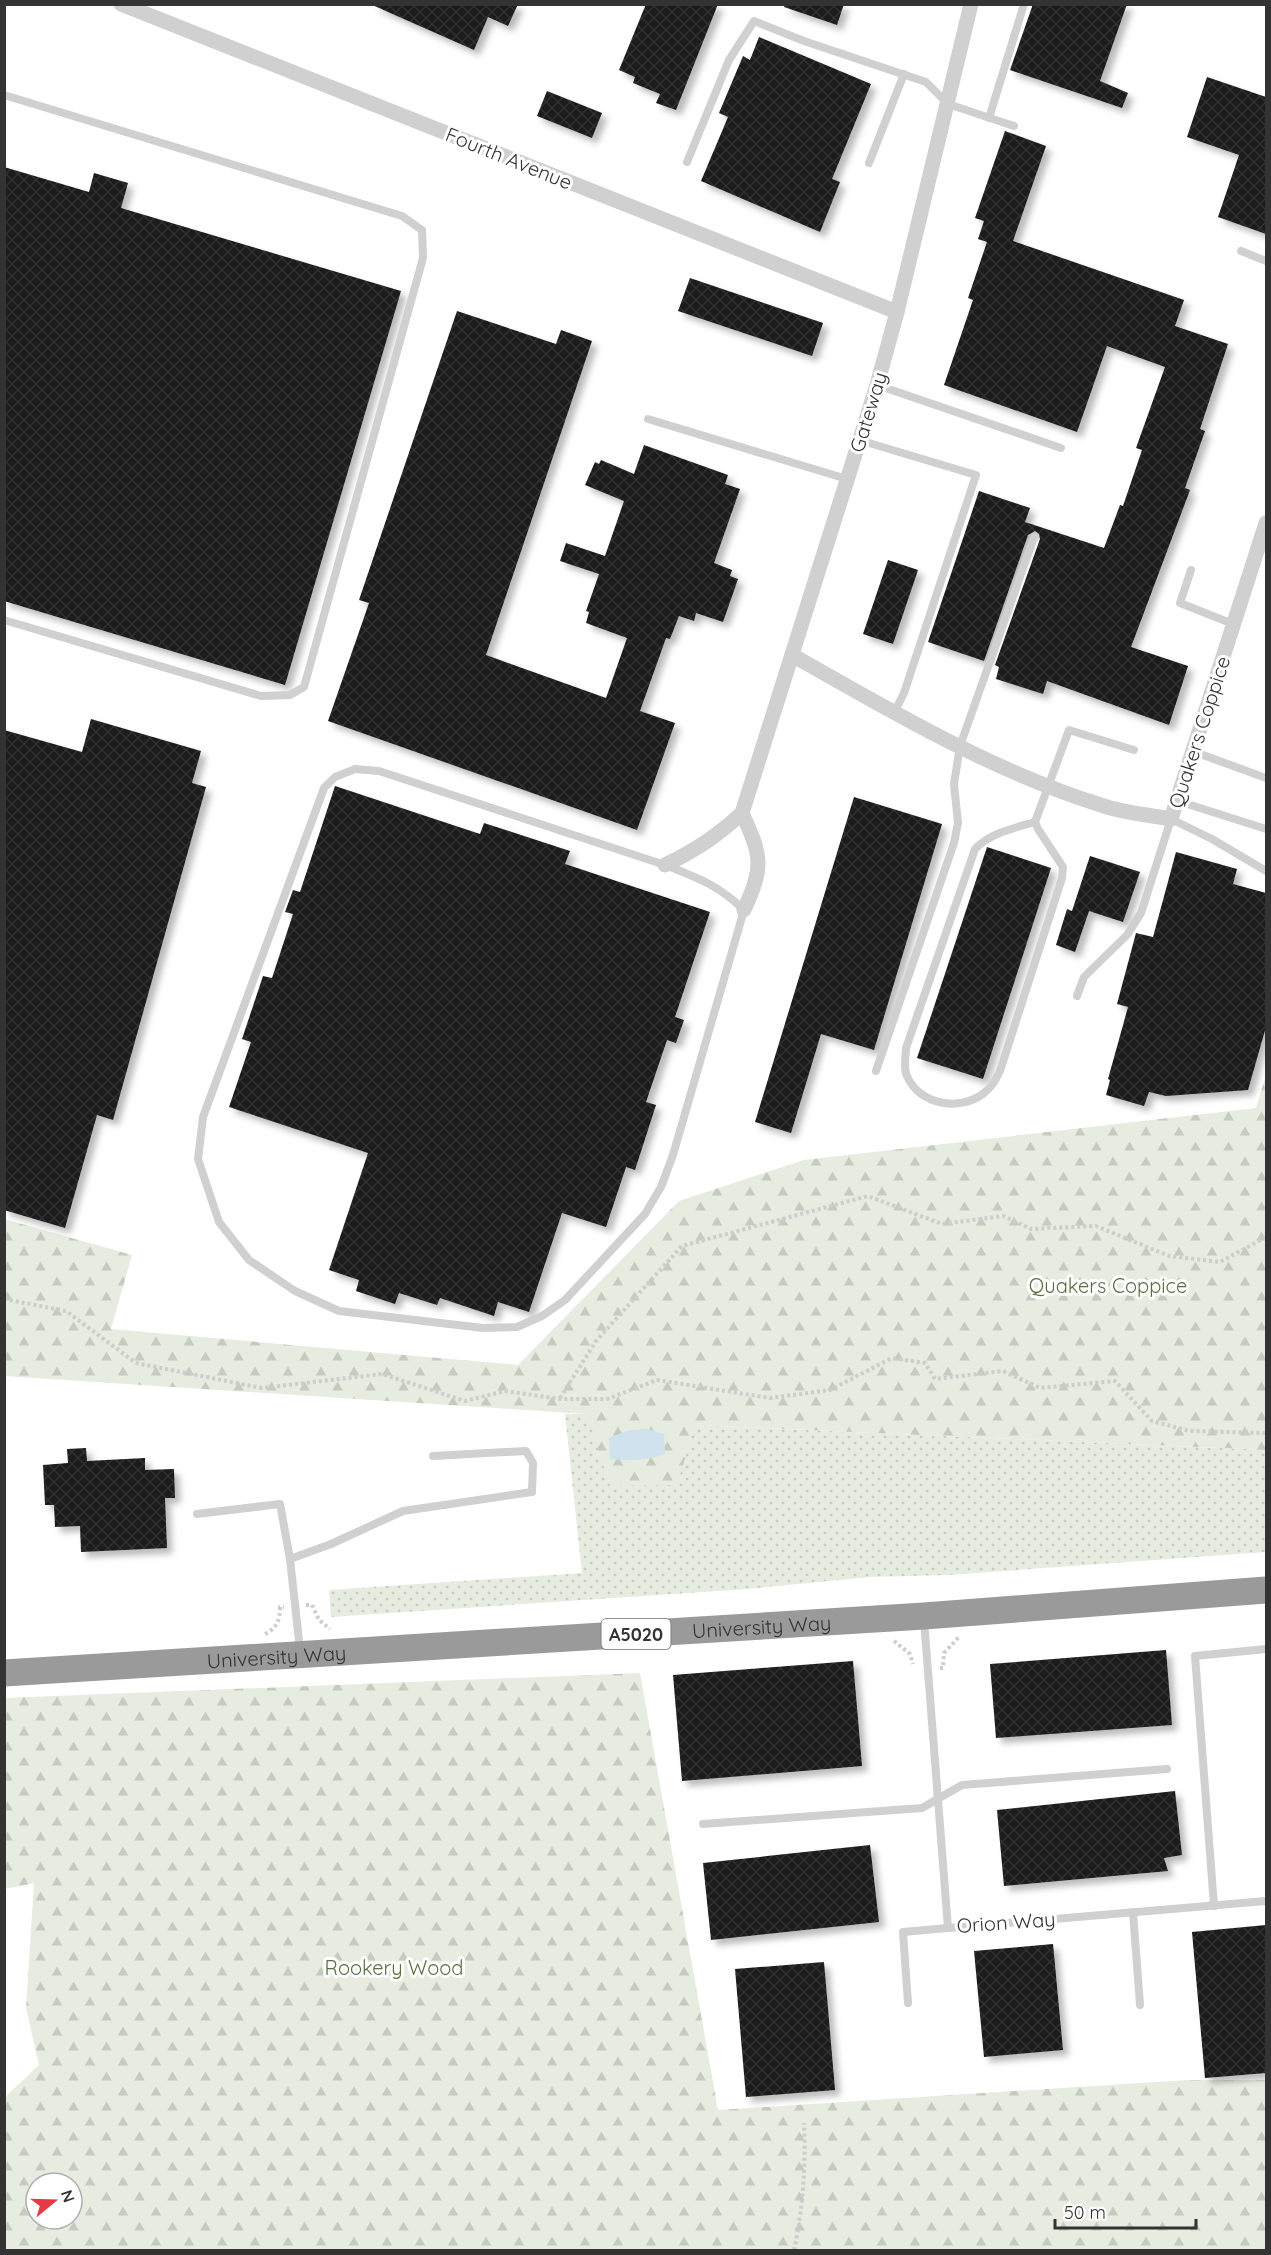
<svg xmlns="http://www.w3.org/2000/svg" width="1271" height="2255" viewBox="0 0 1271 2255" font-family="Quicksand,sans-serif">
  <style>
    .grass { fill: url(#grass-dots) }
    .forest { fill: url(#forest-firs); fill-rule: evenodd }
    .water { fill: #cfe2ee }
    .building { fill: url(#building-cross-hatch); filter: url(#shadow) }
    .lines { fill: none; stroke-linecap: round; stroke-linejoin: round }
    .path { stroke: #cdcdcd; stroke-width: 4; stroke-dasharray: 3 3; stroke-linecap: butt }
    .lane { stroke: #d0d0d0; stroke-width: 8 }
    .street { stroke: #d0d0d0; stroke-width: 15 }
    .highway { stroke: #9a9a9a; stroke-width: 27 }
    .labels { text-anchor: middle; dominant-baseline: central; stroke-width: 6; stroke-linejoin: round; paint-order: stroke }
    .shield { fill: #fff; stroke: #707070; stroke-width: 1.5 }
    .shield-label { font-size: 18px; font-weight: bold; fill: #333 }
    .street-label { font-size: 20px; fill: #333; stroke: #fff }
    .park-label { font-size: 20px; fill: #56703f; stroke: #fff }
  </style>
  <defs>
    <pattern id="grass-dots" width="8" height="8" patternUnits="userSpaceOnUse" patternTransform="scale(1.5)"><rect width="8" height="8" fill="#e6ecdf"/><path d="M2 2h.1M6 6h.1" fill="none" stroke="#c6cbc0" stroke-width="1.8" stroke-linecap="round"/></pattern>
    <pattern id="forest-firs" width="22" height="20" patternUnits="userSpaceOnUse" patternTransform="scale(1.5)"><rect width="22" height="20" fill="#e6ecdf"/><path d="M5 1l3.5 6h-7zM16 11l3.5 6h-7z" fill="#c6cbc0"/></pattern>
    <pattern id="building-cross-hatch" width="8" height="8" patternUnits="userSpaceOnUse" patternTransform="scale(1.5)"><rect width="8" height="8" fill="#1a1a1a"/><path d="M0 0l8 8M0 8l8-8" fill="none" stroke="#333"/></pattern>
    <filter id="shadow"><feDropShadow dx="5.5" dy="5.5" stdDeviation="3" flood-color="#0004"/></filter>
  </defs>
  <rect width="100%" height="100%" fill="#fff"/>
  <polygon class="grass" points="565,1414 587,1414 695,1425 1266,1450 1266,1552 948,1575 870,1577 748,1589 331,1617 329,1590 582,1573"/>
  <g class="forest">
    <polygon points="1266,1075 1266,1450 695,1425 677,1485 610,1486 587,1414 5,1376 4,1219 132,1255 111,1329 518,1365 679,1201 804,1160 1256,1108"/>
    <path d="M640,1673L718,2110L1188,2080H1266V2250H5V2097L39,2065L26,2008L34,1883L5,1889V1698ZM36,2183H72V2219H36Z"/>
  </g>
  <path class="water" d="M647,1429L664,1434L665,1454C645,1461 630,1461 610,1459L609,1438L630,1430Z"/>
  <g class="building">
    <polygon points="370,4 518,4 508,26 488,17 474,50"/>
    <polygon points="646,4 718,4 676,110 656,103 660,94 633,83 635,77 619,70"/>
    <polygon points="785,4 844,4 837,25 784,7"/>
    <polygon points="1033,4 1127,4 1100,81 1128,93 1122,108 1010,70"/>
    <polygon points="759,37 871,84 832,179 840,182 820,232 701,181 728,117 719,113 743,56 750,60"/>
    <polygon points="1207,77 1266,97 1266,234 1218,217 1239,155 1187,137"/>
    <polygon points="547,91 602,113 592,138 537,116"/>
    <polygon points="1005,131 1046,146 1013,241 1184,300 1175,326 1228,344 1200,429 1205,431 1185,488 1190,490 1131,647 1188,666 1169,725 1047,681 1043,694 996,679 999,667 995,665 1040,539 1039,534 1035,531 1028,535 984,661 928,642 979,491 1030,508 1025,522 1104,548 1120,505 1123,506 1142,450 1136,448 1165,367 1107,346 1077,432 944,385 973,300 968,298 987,242 978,239 984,221 975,218"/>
    <polygon points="4,167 89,192 94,173 128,183 121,208 401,291 285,685 4,601"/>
    <polygon points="690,278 823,323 812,356 678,311"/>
    <polygon points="457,311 556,344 561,330 592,341 486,655 606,698 627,638 586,623 589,612 586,611 599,574 560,561 566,543 605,556 624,501 585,485 595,462 599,464 601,460 634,474 644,445 728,475 725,484 740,489 714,563 732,570 730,576 738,579 723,622 696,613 694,621 679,616 670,639 666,638 640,711 675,723 637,830 328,721 369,603 359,600"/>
    <polygon points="888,560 918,570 893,644 863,634"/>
    <polygon points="91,719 201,751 192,783 206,787 113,1120 97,1115 65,1228 4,1210 4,730 82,752"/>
    <polygon points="335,786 480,834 484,823 570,851 565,864 710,912 675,1017 684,1020 676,1043 667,1040 646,1102 656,1105 635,1170 626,1167 606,1227 562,1213 529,1312 498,1302 494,1316 440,1298 437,1305 399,1293 395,1304 356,1291 359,1280 329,1270 368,1153 229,1107 251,1042 242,1039 263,976 272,978 293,914 285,912 293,890 300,892"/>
    <polygon points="854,797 942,824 874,1050 821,1034 791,1133 755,1122"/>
    <polygon points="987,847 1051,868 983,1079 917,1058"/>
    <polygon points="1176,852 1237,869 1233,884 1266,893 1266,1027 1248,1090 1166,1096 1149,1092 1144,1106 1106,1095 1110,1080 1108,1079 1128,1007 1117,1004 1136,933 1153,937"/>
    <polygon points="1090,856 1140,872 1123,922 1089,911 1075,952 1056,945 1067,909 1072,911"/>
    <polygon points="86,1448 87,1461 145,1458 145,1470 174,1469 175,1498 165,1498 167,1548 81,1552 80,1526 55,1527 54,1505 45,1505 43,1465 68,1463 67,1449"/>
    <polygon points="1166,1650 1172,1725 996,1738 990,1664"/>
    <polygon points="853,1661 862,1766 682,1781 673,1675"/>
    <polygon points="1175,1791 1182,1855 1164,1858 1168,1871 1004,1886 997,1810"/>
    <polygon points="870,1845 879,1922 711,1940 703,1863"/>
    <polygon points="1266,1925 1266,2073 1205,2078 1192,1932"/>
    <polygon points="1053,1944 1063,2050 984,2057 974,1951"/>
    <polygon points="824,1962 835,2090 746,2097 735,1969"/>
  </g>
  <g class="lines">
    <g class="path">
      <polyline points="4,1299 66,1311 136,1363 262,1388 382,1374 465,1401 505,1391 560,1399 607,1399 657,1380 770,1398 830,1390 892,1358 925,1363 935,1379 1003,1371 1040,1388 1115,1381 1152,1421 1190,1431 1266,1433"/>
      <polyline points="560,1398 596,1341 682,1246 868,1196 942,1224 1003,1216 1031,1229 1096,1226 1169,1256 1220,1262 1266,1237"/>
      <polyline points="306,1605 312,1605 319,1620 330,1629"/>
      <path d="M265,1634C277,1628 280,1620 280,1607H284"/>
      <polyline points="894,1641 910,1654 913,1664"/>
      <polyline points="940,1668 943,1668 944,1653 959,1637"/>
      <path d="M794,2250C803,2209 806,2165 804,2123"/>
    </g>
    <g class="lane">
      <polyline points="4,95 402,216 422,230 423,258 304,687 290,695 261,696 4,620"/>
      <polyline points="989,118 1024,4"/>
      <polyline points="687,162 729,60 754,21 804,41 926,82 948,104 1014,126"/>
      <polyline points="869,163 904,74"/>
      <polyline points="1241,251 1266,261"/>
      <polyline points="877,385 1061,448"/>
      <polyline points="648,419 847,479"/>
      <polyline points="859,440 976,475 904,693 894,713"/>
      <polyline points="1191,570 1180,603 1233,624"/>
      <polyline points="1192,751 1266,778"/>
      <path d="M355,769L379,771L665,865C698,878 718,885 744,910L673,1155L661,1187L645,1214L565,1300L542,1316L517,1327L483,1328L339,1311L295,1291L249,1260L219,1222L198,1159L203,1117L324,788L335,777Z"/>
      <polyline points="1178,801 1266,829"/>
      <path d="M1035,822C1014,828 990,833 975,849L906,1048C906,1056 903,1069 907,1076C919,1105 960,1112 984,1093C992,1087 996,1079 1000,1071L1062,878L1063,867L1038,829L1035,822L1069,730L1134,750"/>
      <polyline points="1077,996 1084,977 1127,935 1141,913 1171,819 1212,839 1266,871"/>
      <polyline points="876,1071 954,843 958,823 954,784 960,746 1034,537"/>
      <polyline points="197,1514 280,1504 290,1559 300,1650"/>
      <polyline points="290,1559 331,1544 403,1511 532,1492 533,1463 526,1451 433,1456"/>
      <polyline points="924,1620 948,1928 1266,1901"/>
      <polyline points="703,1824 922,1808 962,1785 1167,1769"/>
      <polyline points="1214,1906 1195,1656 1266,1649"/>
      <polyline points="1133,1912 1140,2005"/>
      <polyline points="908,2003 903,1932 948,1928"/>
    </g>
    <g class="street">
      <polyline points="121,4 897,312"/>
      <path d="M792,655C892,712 994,772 1104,806C1125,813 1149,815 1171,819L1266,523"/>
      <path d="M742,813C762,857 764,866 744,910"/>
      <path d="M665,865C696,850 717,836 742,813L877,385L897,312L971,4"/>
    </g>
    <path class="highway" id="s1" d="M4,1673L924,1616L1266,1590"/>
  </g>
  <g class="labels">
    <rect class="shield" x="601.5" y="1619" width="69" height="30" rx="4.5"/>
    <g class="shield-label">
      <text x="636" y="1634">A5020</text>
    </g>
    <g class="street-label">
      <text transform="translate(509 158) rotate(22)">Fourth Avenue</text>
      <text transform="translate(868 412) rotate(-73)">Gateway</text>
      <text transform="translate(1199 732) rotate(-72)">Quakers Coppice</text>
      <text stroke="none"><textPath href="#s1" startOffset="759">University Way</textPath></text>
      <text stroke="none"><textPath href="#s1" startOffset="273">University Way</textPath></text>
      <text transform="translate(1006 1922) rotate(-4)">Orion Way</text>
    </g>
    <g class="park-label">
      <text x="1108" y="1285">Quakers Coppice</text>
      <text x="394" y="1967">Rookery Wood</text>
    </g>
  </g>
  <rect width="1271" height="2255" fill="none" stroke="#333333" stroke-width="12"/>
  <g transform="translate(54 2201) rotate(71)"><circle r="28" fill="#ffffff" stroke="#adadad" stroke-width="1.5"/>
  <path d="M0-4.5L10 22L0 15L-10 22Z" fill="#e63946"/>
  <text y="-9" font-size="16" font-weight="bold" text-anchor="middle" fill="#333333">N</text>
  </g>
  <path d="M1055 2219v9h141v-9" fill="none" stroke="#333333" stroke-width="3"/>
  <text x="1064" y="2219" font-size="18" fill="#333333" stroke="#ffffff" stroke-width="4.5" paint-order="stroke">50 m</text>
</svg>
